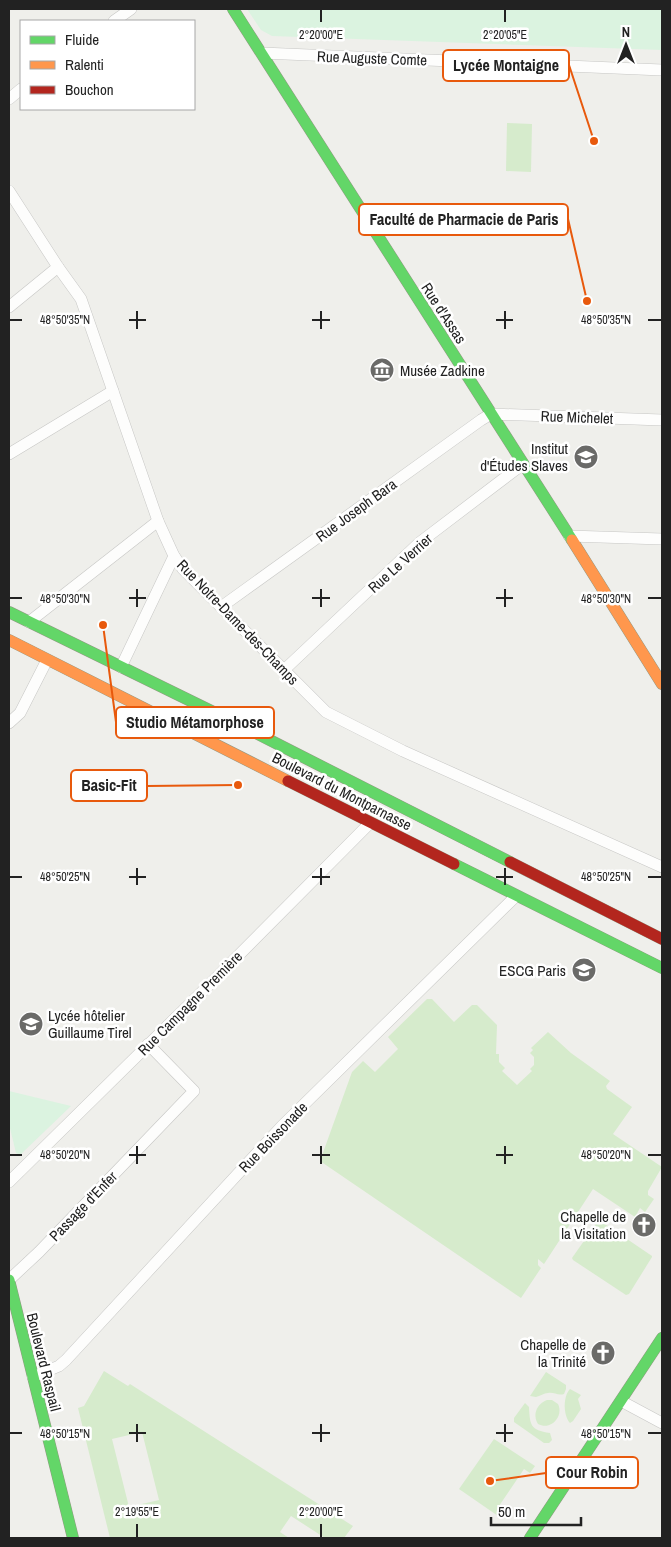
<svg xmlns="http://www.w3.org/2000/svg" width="671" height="1547" viewBox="0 0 671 1547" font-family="'Archivo Narrow',sans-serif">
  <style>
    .grass { fill: #d6ebcc; fill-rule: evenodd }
    .park { fill: #dbf3e0 }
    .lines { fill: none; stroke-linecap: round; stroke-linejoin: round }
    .street-casing { stroke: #c7c7c5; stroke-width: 12 }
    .fast-casing { stroke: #939983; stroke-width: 12 }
    .slow-casing { stroke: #939983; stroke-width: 12 }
    .jam-casing { stroke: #939983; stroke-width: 12 }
    .street { stroke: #fdfdfc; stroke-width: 11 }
    .fast { stroke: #63d668; stroke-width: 11 }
    .slow { stroke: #ff974d; stroke-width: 11 }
    .jam { stroke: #b3261e; stroke-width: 11 }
    .ticks { fill: none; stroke: #222; stroke-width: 2 }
    .labels { text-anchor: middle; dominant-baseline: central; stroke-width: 5; stroke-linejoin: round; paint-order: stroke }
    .street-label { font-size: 15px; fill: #222; stroke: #fff }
    .poi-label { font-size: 15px; fill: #222; stroke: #fff; text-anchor: end }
    .ticks-label { font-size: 12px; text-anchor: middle; fill: #222; stroke: #fff; stroke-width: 5; stroke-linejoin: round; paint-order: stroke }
    .leader { fill: none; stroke: #e8590c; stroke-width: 2 }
    .callout-dot { fill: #e8590c; stroke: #fff; stroke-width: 2 }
    .callout { fill: #fff; stroke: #e8590c; stroke-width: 2 }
    .callout-label { font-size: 16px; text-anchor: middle; font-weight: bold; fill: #222 }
  </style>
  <rect width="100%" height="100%" fill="#efefeb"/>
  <g class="grass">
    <polygon points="507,123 532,124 531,172 506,171"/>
    <polygon points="427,999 432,999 454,1022 472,1005 477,1005 497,1025 496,1054 499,1054 499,1062 505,1068 502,1071 517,1085 532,1071 530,1069 534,1065 534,1057 530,1053 533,1050 531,1048 548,1032 571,1053 610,1081 606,1086 607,1089 632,1107 613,1134 662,1167 648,1191 648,1195 654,1199 645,1212 640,1208 635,1217 593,1189 544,1264 538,1259 538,1265 541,1268 521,1298 320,1161 352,1072 363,1061 375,1072 398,1049 388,1037"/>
    <polygon points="599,1220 652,1256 652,1257 629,1294 626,1295 573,1260 572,1258 598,1221"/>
    <path d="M104,1371L128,1386L130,1384L353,1526L344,1538H325L291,1516L280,1532L289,1538H110L78,1408L84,1406ZM142,1432L159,1500L129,1507L112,1439Z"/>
    <path d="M546,1372L566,1385V1389L564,1394C558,1396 554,1392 548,1393C544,1393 540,1396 536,1397L530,1396Z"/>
    <path d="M570,1389L581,1395L578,1399L581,1409L573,1421L570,1423C563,1415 563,1396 570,1389Z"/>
    <path d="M547,1400H552L558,1404C564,1416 551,1431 538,1424C532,1414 537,1404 547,1400Z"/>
    <path d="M525,1403L529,1407C530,1425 530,1430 550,1433L552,1440L549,1443H544L514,1422V1418Z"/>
    <polygon points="494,1439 535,1466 530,1473 524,1469 499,1506 505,1511 501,1518 459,1489"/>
  </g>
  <g class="park">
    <polygon points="247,9 662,9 662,50 272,36 261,30"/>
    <polygon points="9,1091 71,1106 20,1155 16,1153 9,1124"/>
  </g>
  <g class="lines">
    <defs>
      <g id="street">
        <polyline points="114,21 131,9"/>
        <polyline points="262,53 662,70"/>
        <polyline points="9,99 21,89"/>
        <polyline points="9,191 58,267 81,299 158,521 174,556 183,569 326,712 403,751 662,867"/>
        <polyline points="9,307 58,267"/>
        <polyline points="9,454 113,391"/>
        <polyline points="569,536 662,539"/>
        <polyline points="221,607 481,420 491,414 662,420"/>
        <polyline points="29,622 158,521"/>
        <polyline points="121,667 174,556"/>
        <polyline points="284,670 419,543 523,464"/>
        <polyline points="9,723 20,713 47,660"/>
        <polyline points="9,1182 211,983 370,823"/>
        <polyline points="9,1280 39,1252 194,1091 148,1044"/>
        <polyline points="33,1377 59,1366 66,1360 282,1126 516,896"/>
        <polyline points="621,1401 662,1423"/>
      </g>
      <g id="fast">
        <polyline points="233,9 572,540"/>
        <polyline points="9,612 244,727 510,862"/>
        <polyline points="454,864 662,968"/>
        <polyline points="9,1280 73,1538"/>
        <polyline points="530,1538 662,1338"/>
      </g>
      <g id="slow">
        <polyline points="572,540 662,684"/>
        <polyline points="9,640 288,781"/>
      </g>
      <g id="jam">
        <polyline points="288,781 454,864"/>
        <polyline points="510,862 662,939"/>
      </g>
    </defs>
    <use href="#street" class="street-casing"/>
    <use href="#fast" class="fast-casing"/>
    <use href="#slow" class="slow-casing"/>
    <use href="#jam" class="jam-casing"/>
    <use href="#street" class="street"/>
    <use href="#fast" class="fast"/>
    <use href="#slow" class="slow"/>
    <use href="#jam" class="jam"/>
  </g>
  <path class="ticks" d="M321,10V22M505,10V22M137,311V329M321,311V329M505,311V329M10,320H22M129,320H146M312,320H330M496,320H513M648,320H661M137,589V607M321,589V607M505,589V607M10,598H22M129,598H146M312,598H330M496,598H513M648,598H661M137,868V885M321,868V885M505,868V885M10,877H22M129,877H146M312,877H330M496,877H513M648,877H661M137,1146V1164M321,1146V1164M505,1146V1164M10,1155H22M129,1155H146M312,1155H330M496,1155H513M648,1155H661M137,1424V1442M321,1424V1442M505,1424V1442M10,1433H22M129,1433H146M312,1433H330M496,1433H513M648,1433H661M137,1524V1537M321,1524V1537"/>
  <defs>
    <symbol id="museum-disc" viewBox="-11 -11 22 22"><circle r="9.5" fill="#6a6a68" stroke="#fff"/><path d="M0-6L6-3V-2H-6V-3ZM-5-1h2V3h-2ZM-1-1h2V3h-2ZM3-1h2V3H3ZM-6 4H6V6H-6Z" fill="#fff"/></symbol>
    <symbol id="university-disc" viewBox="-11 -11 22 22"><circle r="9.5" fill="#6a6a68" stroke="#fff"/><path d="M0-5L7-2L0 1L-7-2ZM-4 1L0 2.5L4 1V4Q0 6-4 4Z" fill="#fff"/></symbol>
    <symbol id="church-disc" viewBox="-11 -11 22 22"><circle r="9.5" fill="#6a6a68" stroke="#fff"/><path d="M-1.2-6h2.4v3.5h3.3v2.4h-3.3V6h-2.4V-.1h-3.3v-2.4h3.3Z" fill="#fff"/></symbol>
  </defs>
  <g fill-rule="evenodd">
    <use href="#museum-disc" x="368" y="356" width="28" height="28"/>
    <use href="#university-disc" x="572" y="443" width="28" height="28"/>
    <use href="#university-disc" x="570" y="956" width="28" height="28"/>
    <use href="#university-disc" x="17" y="1010" width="28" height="28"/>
    <use href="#church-disc" x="630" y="1211" width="28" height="28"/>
    <use href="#church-disc" x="589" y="1339" width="28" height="28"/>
  </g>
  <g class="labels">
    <g class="street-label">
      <text transform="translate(372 58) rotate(2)">Rue Auguste Comte</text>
      <text transform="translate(444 313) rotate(57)">Rue d'Assas</text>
      <text transform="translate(577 417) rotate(2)">Rue Michelet</text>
      <text transform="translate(356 510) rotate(-36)">Rue Joseph Bara</text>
      <text transform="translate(400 563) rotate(-42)">Rue Le Verrier</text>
      <text transform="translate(238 622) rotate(46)">Rue Notre-Dame-des-Champs</text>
      <text transform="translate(342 791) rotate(27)">Boulevard du Montparnasse</text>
      <text transform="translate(190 1003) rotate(-45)">Rue Campagne Première</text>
      <text transform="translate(273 1137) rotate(-46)">Rue Boissonade</text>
      <text transform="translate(83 1206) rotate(-46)">Passage d'Enfer</text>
      <text transform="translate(44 1362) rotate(76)">Boulevard Raspail</text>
    </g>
    <g class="poi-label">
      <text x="400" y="370" text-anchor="start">Musée Zadkine</text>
      <text x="568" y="448">Institut<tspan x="568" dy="17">d'Études Slaves</tspan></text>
      <text x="566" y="970">ESCG Paris</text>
      <text x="48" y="1015" text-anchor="start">Lycée hôtelier<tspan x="48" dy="17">Guillaume Tirel</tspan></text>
      <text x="626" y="1216">Chapelle de<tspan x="626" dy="17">la Visitation</tspan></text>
      <text x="586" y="1344">Chapelle de<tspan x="586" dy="17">la Trinité</tspan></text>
    </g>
  </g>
  <g class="ticks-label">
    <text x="321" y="39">2°20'00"E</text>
    <text x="505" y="39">2°20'05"E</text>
    <text x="65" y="324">48°50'35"N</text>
    <text x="606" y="324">48°50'35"N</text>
    <text x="65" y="603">48°50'30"N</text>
    <text x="606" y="603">48°50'30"N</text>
    <text x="65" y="881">48°50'25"N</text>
    <text x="606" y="881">48°50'25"N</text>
    <text x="65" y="1159">48°50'20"N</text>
    <text x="606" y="1159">48°50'20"N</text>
    <text x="65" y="1438">48°50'15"N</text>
    <text x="606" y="1438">48°50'15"N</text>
    <text x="137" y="1516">2°19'55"E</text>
    <text x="321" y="1516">2°20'00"E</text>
  </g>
  <path class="leader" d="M594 141L569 65M587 301L568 219M103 625L116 722M238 785L147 786M490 1481L546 1473"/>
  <g class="callout-dot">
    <circle cx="594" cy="141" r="5"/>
    <circle cx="587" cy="301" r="5"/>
    <circle cx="103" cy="625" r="5"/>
    <circle cx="238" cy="785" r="5"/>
    <circle cx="490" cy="1481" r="5"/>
  </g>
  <g class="callout">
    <rect x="443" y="50" width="126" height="31" rx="5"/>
    <rect x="359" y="204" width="209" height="31" rx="5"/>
    <rect x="116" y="707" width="158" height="31" rx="5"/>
    <rect x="71" y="770" width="76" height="31" rx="5"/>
    <rect x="546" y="1457" width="92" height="31" rx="5"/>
  </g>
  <g class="callout-label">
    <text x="506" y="71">Lycée Montaigne</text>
    <text x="464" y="225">Faculté de Pharmacie de Paris</text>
    <text x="195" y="728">Studio Métamorphose</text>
    <text x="109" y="791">Basic-Fit</text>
    <text x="592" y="1478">Cour Robin</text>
  </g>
  <rect width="671" height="1547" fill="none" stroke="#222222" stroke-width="20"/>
  <rect x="20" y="20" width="175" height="90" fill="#ffffff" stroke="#a7a7a7"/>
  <rect x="30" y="36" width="25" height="8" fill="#63d668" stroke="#a7a7a7"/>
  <text x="65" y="45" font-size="15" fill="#222222">Fluide</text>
  <rect x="30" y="61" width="25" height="8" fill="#ff974d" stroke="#a7a7a7"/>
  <text x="65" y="70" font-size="15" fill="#222222">Ralenti</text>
  <rect x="30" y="86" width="25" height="8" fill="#b3261e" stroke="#a7a7a7"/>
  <text x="65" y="95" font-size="15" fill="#222222">Bouchon</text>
  <g transform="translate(626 45)" stroke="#ffffff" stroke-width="4" paint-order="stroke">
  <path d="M0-4L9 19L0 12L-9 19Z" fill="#222222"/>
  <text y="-8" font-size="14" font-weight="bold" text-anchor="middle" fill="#222222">N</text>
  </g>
  <path d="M491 1517v8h90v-8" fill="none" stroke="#222222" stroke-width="2.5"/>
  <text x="498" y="1517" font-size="15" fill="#222222" stroke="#ffffff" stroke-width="4" paint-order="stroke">50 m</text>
</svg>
